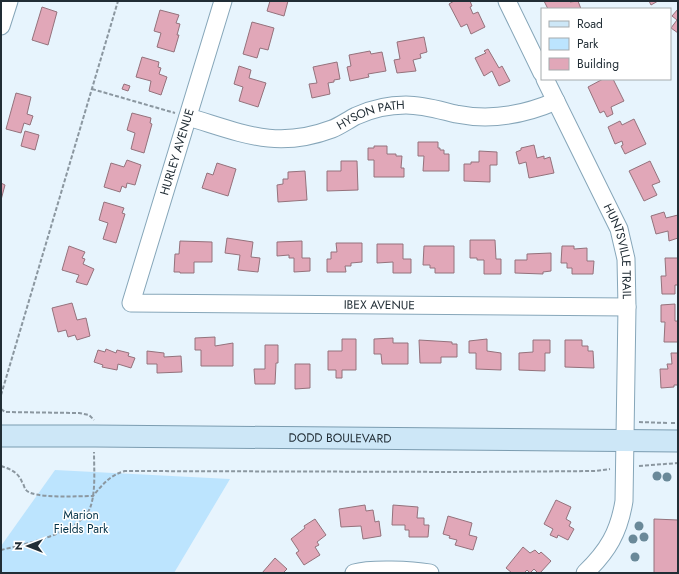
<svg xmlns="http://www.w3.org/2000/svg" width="679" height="574" viewBox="0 0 679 574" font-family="Jost,sans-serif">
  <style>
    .green { fill: #bce4fe }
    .building { fill: #e1a7b8; stroke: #94727c }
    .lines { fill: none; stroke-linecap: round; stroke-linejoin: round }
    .minor-casing { stroke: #86a6b9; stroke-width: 19 }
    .major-casing { stroke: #7b9cb0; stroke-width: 23 }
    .path { stroke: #8b97a0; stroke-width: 2; stroke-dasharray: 4 2; stroke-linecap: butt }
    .minor { stroke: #fff; stroke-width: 17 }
    .major { stroke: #cde7f7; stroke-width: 21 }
    .tree { fill: #6a8999 }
    .labels { text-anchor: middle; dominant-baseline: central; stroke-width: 3; stroke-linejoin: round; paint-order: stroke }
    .street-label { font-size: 12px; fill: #212d35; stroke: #fff }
    .park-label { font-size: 12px; fill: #043248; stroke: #fff }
  </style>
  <rect width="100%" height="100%" fill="#e7f4fd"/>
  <polygon class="green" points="55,470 230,479 174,573 1,573 1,546"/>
  <g class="building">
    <polygon points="270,1 288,1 284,16 267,11"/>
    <polygon points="454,1 470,1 472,6 470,7 473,14 478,12 485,27 471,34 467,24 461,27 449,4"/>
    <polygon points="544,1 569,1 570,2 578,1 581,9 548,9"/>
    <polygon points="649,1 658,1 651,5"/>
    <polygon points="42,7 57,12 48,45 32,40"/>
    <polygon points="678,9 678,33 671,28 677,20 672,16"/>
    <polygon points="160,10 179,15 176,23 180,24 177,35 179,35 174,52 157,47 161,33 154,31"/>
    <polygon points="252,22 274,28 268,50 260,48 257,58 243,54"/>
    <polygon points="424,37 427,52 420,54 421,58 413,60 416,71 397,73 394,60 400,59 397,42"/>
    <polygon points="488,49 499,68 502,66 510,81 499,86 492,71 484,76 475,58 486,53 484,51"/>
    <polygon points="370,51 371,54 382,52 386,71 368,74 369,77 350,81 347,67 351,66 349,55"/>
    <polygon points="142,57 159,62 158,67 161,68 159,74 167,77 161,95 149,91 151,81 136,77"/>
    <polygon points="337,62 340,79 334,80 334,82 328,83 330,94 312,98 309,84 317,83 313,67"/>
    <polygon points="239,66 251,70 249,78 266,83 258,107 239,101 243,87 234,84"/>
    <polygon points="603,79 613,79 624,101 611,107 613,114 607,117 604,111 600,113 588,87"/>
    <polygon points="124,84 130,86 128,91 122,89"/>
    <polygon points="16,93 31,97 27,114 33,116 30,125 24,123 21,133 6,129"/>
    <polygon points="132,113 151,118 150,123 152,124 144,153 131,149 135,133 127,130"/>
    <polygon points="634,119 646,144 625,154 621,146 623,145 622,141 615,144 608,127 620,121 622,125"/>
    <polygon points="25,131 39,135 35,150 21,146"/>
    <polygon points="418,142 438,142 438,148 440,148 440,150 444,150 444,154 449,154 449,171 423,171 424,156 418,156"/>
    <polygon points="534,145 537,158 544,156 544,159 550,157 554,173 529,178 526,162 519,164 516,152 521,150 521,148"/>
    <polygon points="374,146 387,146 387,154 396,154 396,156 402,156 401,168 404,168 404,177 374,177 374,160 368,160 368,148 374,148"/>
    <polygon points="479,151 497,152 497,165 490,165 490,182 464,181 464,164 471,164 471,162 479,162"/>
    <polygon points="127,160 141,165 135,185 127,183 126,188 122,186 120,192 104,187 111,163 124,167"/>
    <polygon points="341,161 357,161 358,190 327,191 327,171 341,171"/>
    <polygon points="650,161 660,182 652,185 657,195 644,201 629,171"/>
    <polygon points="217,163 236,169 228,196 202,188 207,173 213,175"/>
    <polygon points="305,171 307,200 278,202 277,185 283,184 283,179 288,179 288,172"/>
    <polygon points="1,183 5,185 1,200"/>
    <polygon points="104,202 124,208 122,213 125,214 116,243 103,239 108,223 99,220"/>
    <polygon points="664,212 666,218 678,215 678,238 669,241 668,231 656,234 651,216"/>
    <polygon points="227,238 253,242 251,257 260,258 258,272 238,270 240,255 225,253"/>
    <polygon points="470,240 495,240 496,259 501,259 501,274 484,274 484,260 477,260 477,258 470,258"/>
    <polygon points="180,241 212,242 212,262 194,262 194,273 180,273 180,272 174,272 175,254 179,254"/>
    <polygon points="302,241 302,258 310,258 310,271 294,272 294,258 289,258 289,255 277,256 277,242"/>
    <polygon points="336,243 362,243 362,262 351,263 351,266 345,266 346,272 327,272 327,259 331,259 331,252 337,252"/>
    <polygon points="377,244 403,244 403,259 411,259 411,273 393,273 393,262 377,263"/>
    <polygon points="69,246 85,252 82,258 85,259 83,264 94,269 87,285 76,282 79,275 62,270"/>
    <polygon points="424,246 454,246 454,273 435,273 435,268 430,268 430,265 423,265"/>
    <polygon points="562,246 574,246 574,249 587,248 587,261 594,261 593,274 572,274 572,268 567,268 567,263 561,263"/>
    <polygon points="551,253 551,271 543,272 543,274 515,273 515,260 527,260 527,254"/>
    <polygon points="665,258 678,258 678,285 675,285 675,294 662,294 661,276 666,276"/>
    <polygon points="72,303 77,320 86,318 90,336 77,340 75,335 68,337 66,330 58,332 52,308"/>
    <polygon points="675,304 675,321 678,321 678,342 664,342 665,322 661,322 661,305"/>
    <polygon points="215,337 215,346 233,343 233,366 201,366 201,350 195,350 195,338"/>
    <polygon points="393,338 393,343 408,343 408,364 382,364 381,354 374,354 374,339"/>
    <polygon points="342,339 356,339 356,370 342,370 342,378 336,378 336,370 328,370 328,351 342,351"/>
    <polygon points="487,339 487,351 501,353 501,370 476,369 476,353 469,353 469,341"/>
    <polygon points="419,340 452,342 452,344 457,344 457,357 441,357 441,363 420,363"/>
    <polygon points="533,340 550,340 550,353 545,353 545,371 519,370 519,353 533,352"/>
    <polygon points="565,340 582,340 582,346 588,346 588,351 593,351 594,368 565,367"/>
    <polygon points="265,345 278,345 278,363 276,363 275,384 255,384 254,369 265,369"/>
    <polygon points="106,349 116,353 117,350 129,353 128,356 135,358 131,368 118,364 117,370 102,367 103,365 94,362 98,350 105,352"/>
    <polygon points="147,351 164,353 164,357 181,356 182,372 157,373 157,364 147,364"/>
    <polygon points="671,353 678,353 678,385 674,385 674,387 661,388 660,369 668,369 667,364 672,364"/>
    <polygon points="295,364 310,364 310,388 295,389"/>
    <polygon points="556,500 571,507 566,519 571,522 569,526 574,529 568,540 558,535 557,538 550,535 553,529 544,524"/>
    <polygon points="365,505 366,511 373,510 375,522 379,521 381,536 363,539 361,526 341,527 339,509"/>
    <polygon points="393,505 418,507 417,518 424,518 424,525 429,525 428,537 409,537 409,530 405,530 405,525 392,525"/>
    <polygon points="448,516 472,523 469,535 477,537 473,550 455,545 457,540 449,538 450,536 443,534"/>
    <polygon points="315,519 326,535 317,542 319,545 315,547 320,555 304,565 296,553 299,551 291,539 305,528 304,526"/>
    <polygon points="654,519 678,520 678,573 654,573"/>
    <polygon points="523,547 530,553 535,550 539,554 541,552 551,561 540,573 538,573 534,569 530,573 527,570 524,573 512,573 506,568"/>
    <polygon points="275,558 287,569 283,573 262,573"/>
  </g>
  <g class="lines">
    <defs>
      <g id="minor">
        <path id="s1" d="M223,1L131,303L627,307"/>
        <polyline points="507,1 542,73"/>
        <polyline points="1,26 9,1"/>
        <path id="s2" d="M545,79L619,229L626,259L627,307L624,501C619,532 608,551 585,573"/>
        <path id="s3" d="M188,117C242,133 276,150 332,129C340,126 348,120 356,116C371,109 389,105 406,105C423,105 439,110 456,114C491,121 524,115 556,101"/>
        <path d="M354,573C371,568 412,570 430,573"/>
      </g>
      <g id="major">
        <path id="s4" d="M1,436H95L678,441"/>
      </g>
    </defs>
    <use href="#minor" class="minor-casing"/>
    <use href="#major" class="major-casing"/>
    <g class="path">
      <polyline points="92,89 175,113"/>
      <polyline points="1,395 118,1"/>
      <polyline points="1,409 5,412 79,413 89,415 94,420"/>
      <polyline points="639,422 667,423"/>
      <polyline points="671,423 678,423"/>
      <path d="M1,466C10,469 18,472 22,482C24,484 24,488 26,490C33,499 80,496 93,496C103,484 110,475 125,471L471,472L596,471L610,469"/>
      <polyline points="639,466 678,463"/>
      <path d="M1,550C25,544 80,533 90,508C96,493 94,469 94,452"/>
    </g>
    <use href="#minor" class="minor"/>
    <use href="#major" class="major"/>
  </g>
  <g class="tree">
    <circle cx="657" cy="476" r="4.5"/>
    <circle cx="667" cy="477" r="4.5"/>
    <circle cx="639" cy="526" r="4.5"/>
    <circle cx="644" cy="537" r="4.5"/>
    <circle cx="633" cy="539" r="4.5"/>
    <circle cx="635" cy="557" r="4.5"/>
  </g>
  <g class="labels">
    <g class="street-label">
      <text stroke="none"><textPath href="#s3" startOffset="190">HYSON PATH</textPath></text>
      <text transform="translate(177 152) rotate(-73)">HURLEY AVENUE</text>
      <text stroke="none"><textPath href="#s2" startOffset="189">HUNTSVILLE TRAIL</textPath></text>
      <text stroke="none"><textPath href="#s1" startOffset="564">IBEX AVENUE</textPath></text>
      <text stroke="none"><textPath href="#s4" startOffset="339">DODD BOULEVARD</textPath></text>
    </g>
    <g class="park-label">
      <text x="81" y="515">Marion<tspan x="81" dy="14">Fields Park</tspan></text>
    </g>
  </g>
  <rect width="679" height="574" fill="none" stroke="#212d35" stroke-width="4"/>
  <rect x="541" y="8" width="130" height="72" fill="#ffffff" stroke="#a6abae"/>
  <rect x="549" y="21" width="20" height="6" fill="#cde7f7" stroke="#a6abae"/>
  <text x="577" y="28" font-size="12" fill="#212d35">Road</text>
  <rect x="549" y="38" width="20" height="12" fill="#bce4fe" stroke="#a6abae"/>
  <text x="577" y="48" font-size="12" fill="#212d35">Park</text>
  <rect x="549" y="58" width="20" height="12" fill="#e1a7b8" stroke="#a6abae"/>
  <text x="577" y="68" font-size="12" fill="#212d35">Building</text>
  <g transform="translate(28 546) rotate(270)" stroke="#ffffff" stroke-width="3" paint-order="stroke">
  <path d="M0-3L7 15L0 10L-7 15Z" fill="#212d35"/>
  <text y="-6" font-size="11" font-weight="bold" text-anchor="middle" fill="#212d35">N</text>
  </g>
</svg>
